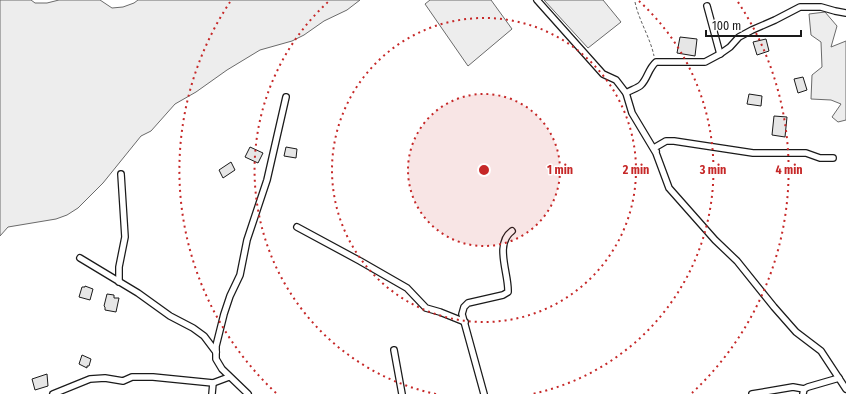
<svg xmlns="http://www.w3.org/2000/svg" width="846" height="394" viewBox="0 0 846 394" font-family="'Fira Sans Condensed',sans-serif">
  <style>
    .built { fill: #ededed; stroke: #6a6a6a }
    .building { fill: #e6e6e6; stroke: #1a1a1a }
    .lines { fill: none; stroke-linecap: round; stroke-linejoin: round }
    .minor-casing { stroke: #1a1a1a; stroke-width: 8 }
    .path { stroke: #5f5f5f; stroke-width: 1; stroke-dasharray: 3 2; stroke-linecap: butt }
    .minor { stroke: #fff; stroke-width: 5.5 }
    .ring { fill: none; stroke: #c62828; stroke-width: 2; stroke-dasharray: 2 4 }
    .centre { fill: #c62828; stroke: #fff; stroke-width: 2 }
    .ring-label { font-size: 12px; text-anchor: middle; font-weight: bold; fill: #c62828; stroke: #fff; stroke-width: 3; stroke-linejoin: round; paint-order: stroke }
  </style>
  <rect width="100%" height="100%" fill="#fff"/>
  <g class="built">
    <polygon points="0,0 31,0 35,3 47,3 59,0 100,0 112,8 123,7 134,3 138,0 360,0 347,10 324,21 304,35 292,41 260,50 227,70 196,92 175,104 151,131 141,136 103,183 78,208 67,215 56,219 8,227 0,236"/>
    <polygon points="430,0 491,0 512,29 468,66 425,4"/>
    <polygon points="544,0 603,0 621,22 588,48"/>
    <polygon points="825,12 837,26 831,47 846,41 846,120 838,122 832,117 841,104 831,100 811,99 812,75 822,67 821,42 811,35 809,14"/>
  </g>
  <g class="building">
    <polygon points="680,37 697,39 695,56 677,53"/>
    <polygon points="766,39 769,51 757,55 753,42"/>
    <polygon points="803,77 807,90 798,93 794,79"/>
    <polygon points="749,94 762,96 761,106 747,104"/>
    <polygon points="774,116 787,117 785,137 772,135"/>
    <polygon points="250,147 263,153 258,163 245,157"/>
    <polygon points="286,147 297,149 296,158 284,156"/>
    <polygon points="231,162 235,170 223,178 219,170"/>
    <polygon points="85,286 93,289 90,300 79,297 82,287 85,287"/>
    <polygon points="107,294 114,295 114,298 119,298 116,312 105,310 105,307 104,306"/>
    <polygon points="82,355 91,359 89,366 87,366 87,368 79,364"/>
    <polygon points="47,374 48,386 35,390 32,379"/>
  </g>
  <g class="lines">
    <defs>
      <g id="minor">
        <polyline points="537,0 603,74 616,80 626,93 632,113 656,153 669,188 715,240 737,261 774,307 796,332 821,351 846,389"/>
        <polyline points="707,6 720,54"/>
        <path d="M626,93C631,90 638,88 641,85C648,78 648,69 656,62H705L720,54L730,47L739,37L752,30L775,20L800,7H821L835,11L846,13"/>
        <polyline points="656,151 654,148 666,141 674,141 753,153 806,153 820,158 833,158"/>
        <polyline points="297,227 360,261 407,288 426,308 440,312 465,322"/>
        <polyline points="80,258 138,293 170,316 193,328 204,336 216,352"/>
        <polyline points="119,282 119,267 125,237 121,174"/>
        <polyline points="394,350 402,394"/>
        <polyline points="53,394 90,379 105,378 123,381 132,377 153,377 213,383 229,377"/>
        <polyline points="212,394 213,383"/>
        <polyline points="248,394 222,369 216,359 216,346 224,314 230,296 240,275 247,240 267,180 286,97"/>
        <path d="M484,394L462,314L464,307L468,303L503,295L508,292C509,274 494,244 512,231"/>
        <polyline points="752,394 793,387 804,389"/>
        <polyline points="803,394 804,389 808,387 839,378"/>
      </g>
    </defs>
    <use href="#minor" class="minor-casing"/>
    <path class="path" d="M635,2C639,21 650,37 654,56"/>
    <use href="#minor" class="minor"/>
  </g>
  <circle cx="484" cy="170" r="76" fill="#c62828" fill-opacity=".12"/>
  <g class="ring">
    <circle cx="484" cy="170" r="76"/>
    <circle cx="484" cy="170" r="152"/>
    <path d="M436 394A229 229 0 0 1 329 1M639 1A229 229 0 0 1 532 394"/>
    <path d="M276 393A305 305 0 0 1 230 2M738 2A305 305 0 0 1 692 393"/>
  </g>
  <circle cx="484" cy="170" r="6" class="centre"/>
  <g class="ring-label">
    <text x="560" y="174">1 min</text>
    <text x="636" y="174">2 min</text>
    <text x="713" y="174">3 min</text>
    <text x="789" y="174">4 min</text>
  </g>
  <path d="M706 30v6h95v-6" fill="none" stroke="#1a1a1a" stroke-width="2"/>
  <text x="712" y="30" font-size="12" fill="#1a1a1a" stroke="#ffffff" stroke-width="3" paint-order="stroke">100 m</text>
</svg>
